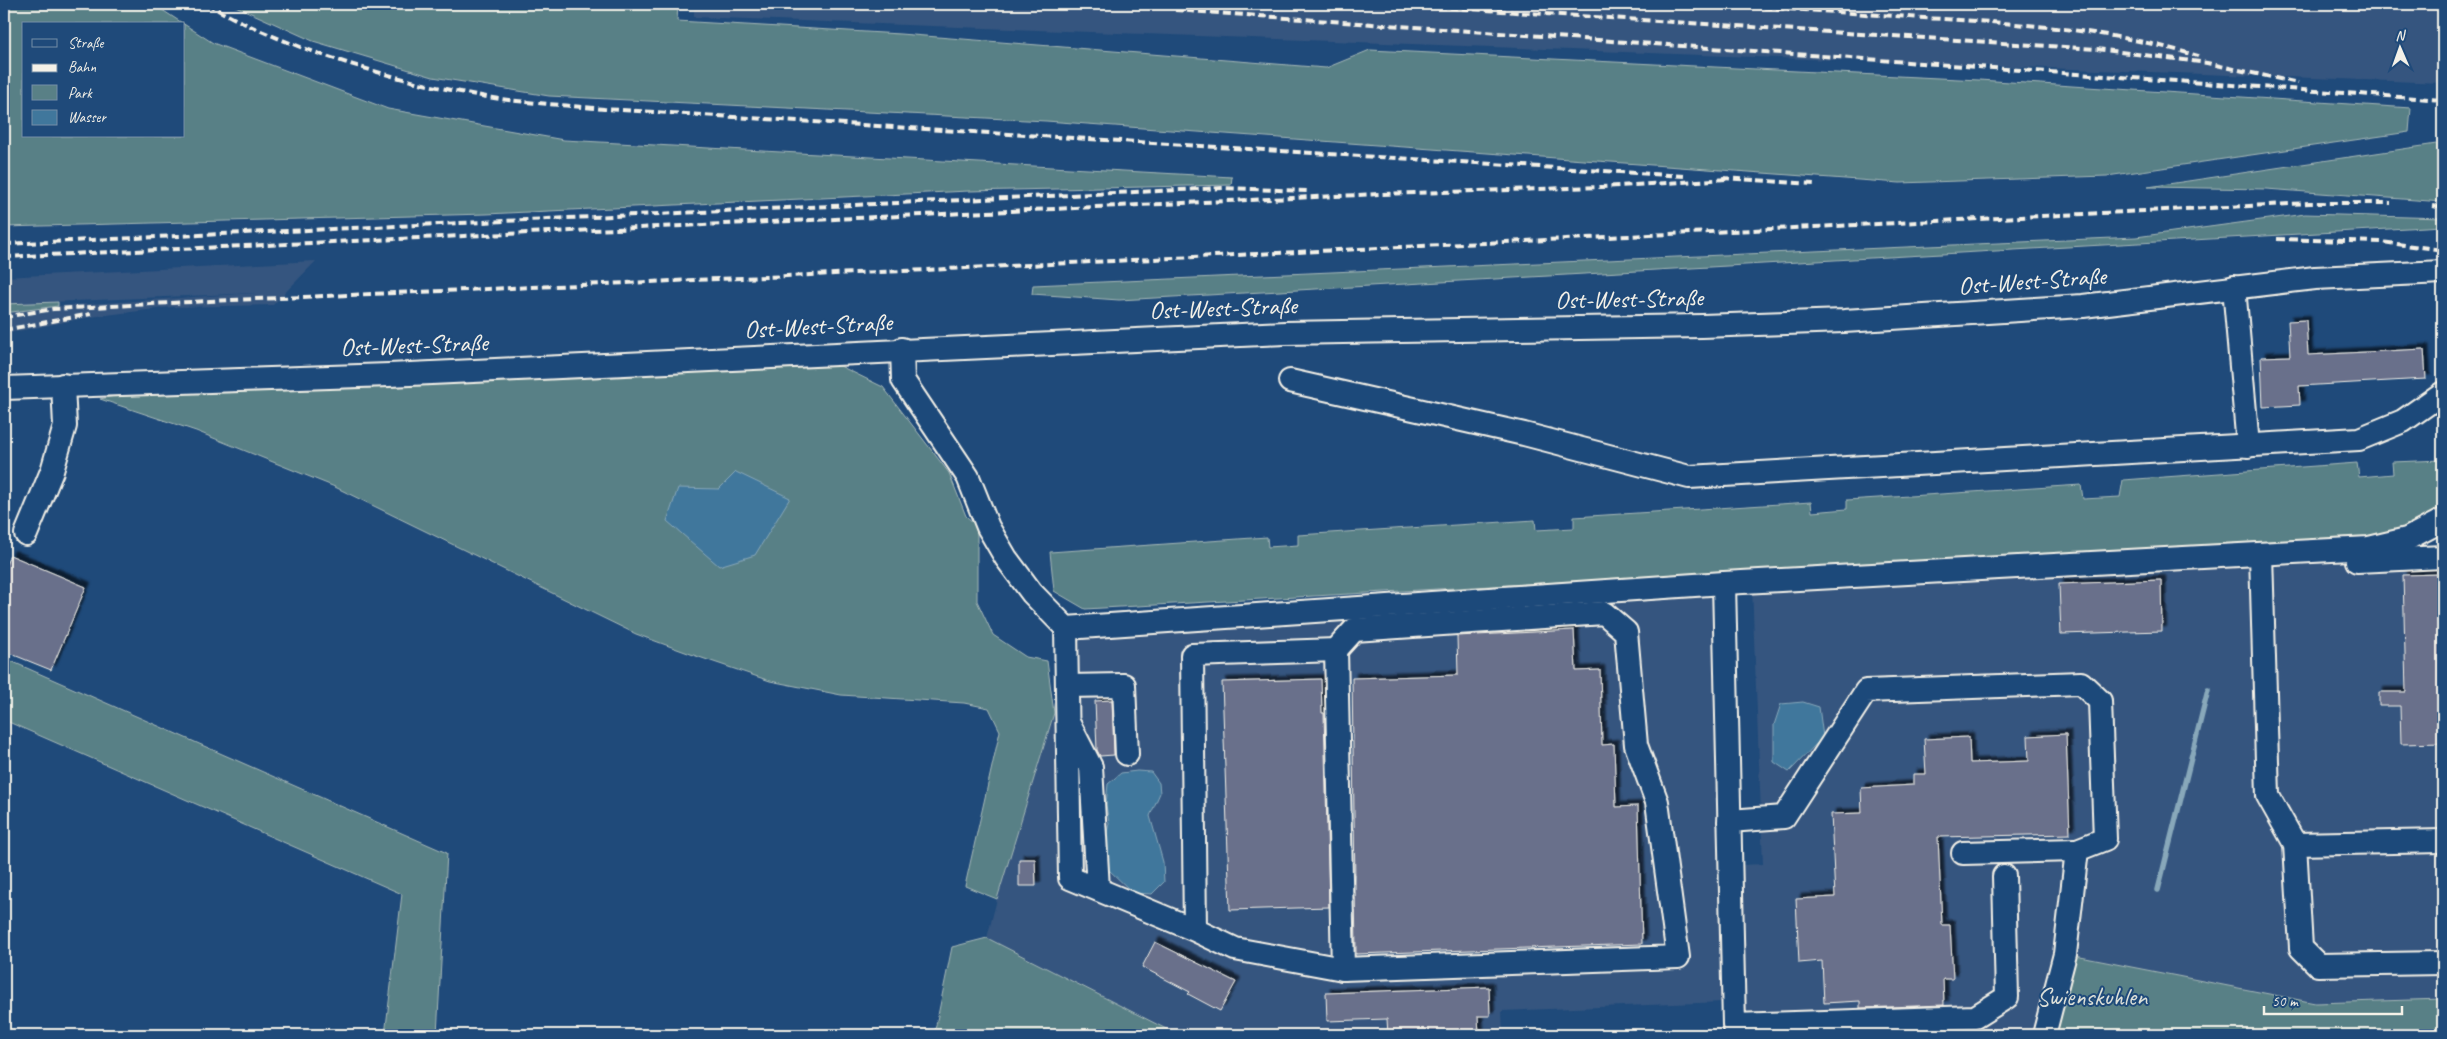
<svg xmlns="http://www.w3.org/2000/svg" width="2447" height="1039" viewBox="0 0 2447 1039" font-family="Caveat,sans-serif">
  <style>
    .built { fill: #35557f }
    .green { fill: #598086; stroke: #a6b8b7; fill-rule: evenodd }
    .water { fill: #40779c; stroke: #88a8ba }
    .lines { fill: none; stroke-linecap: round; stroke-linejoin: round }
    .stream { stroke: #88a8ba; stroke-width: 5.5 }
    .building { fill: #69708b; stroke: #f4f1e8; filter: url(#shadow) }
    .minor-casing { stroke: #f4f1e8; stroke-width: 26 }
    .minor { stroke: #1f4a7a; stroke-width: 22 }
    .rail { stroke: #f4f1e8; stroke-width: 4; stroke-dasharray: 8 4; stroke-linecap: butt }
    .labels { text-anchor: middle; dominant-baseline: central; stroke-width: 4; stroke-linejoin: round; paint-order: stroke }
    .street-label { font-size: 25px; fill: #f4f1e8; stroke: #1f4a7a }
    .park-label { font-size: 25px; fill: #dde0d9; stroke: #1f4a7a }
  </style>
  <defs>
    <filter id="shadow"><feDropShadow dx="4.5" dy="-4.5" stdDeviation="1" flood-color="#0009"/></filter>
  </defs>
  <rect width="100%" height="100%" fill="#1f4a7a"/>
  <filter id="ink" filterUnits="userSpaceOnUse"><feTurbulence type="fractalNoise" baseFrequency=".02" numOctaves="2"/><feDisplacementMap in="SourceGraphic" scale="10" xChannelSelector="R" yChannelSelector="G"/><feConvolveMatrix kernelMatrix="1 2 1 2 8 2 1 2 1" color-interpolation-filters="sRGB"/></filter>
  <g filter="url(#ink)">
    <g class="built">
      <polygon points="694,4 2443,4 2443,83 694,17"/>
      <polygon points="316,261 273,305 172,307 90,317 4,334 4,313 58,306 256,293 4,304 4,277"/>
      <polygon points="2443,555 2443,999 2315,1003 2065,954 2044,1035 1724,1035 1723,1002 1502,1011 1503,1035 1178,1035 987,938 997,899 1077,638 1713,592 1723,1002 1745,986 1741,865 1763,864 1752,587"/>
    </g>
    <g class="green">
      <path d="M4,4H153L213,43L388,109L564,140L1232,177L1231,185L969,191L486,214L4,227ZM24,24H184V136H24Z"/>
      <polygon points="231,4 678,4 677,21 900,34 1326,68 1370,50 1979,80 2411,108 2409,132 2107,176 1900,183 1046,121 549,96 433,77 313,41"/>
      <polygon points="2443,143 2443,202 2266,189 2148,187"/>
      <polygon points="2305,214 2443,218 2443,226 1119,300 1032,294 1033,285 2136,237"/>
      <polygon points="58,302 58,306 4,313 4,304"/>
      <polygon points="840,366 883,387 949,473 966,516 977,526 977,601 993,635 1026,657 1047,661 1054,713 997,899 965,886 1000,731 989,708 964,703 841,695 770,681 699,657 636,634 335,487 196,431 100,399 141,391"/>
      <polygon points="2443,460 2443,507 2427,521 2371,541 2002,557 1085,609 1054,591 1050,552 1267,537 1268,547 1298,545 1298,535 1535,520 1536,530 1574,528 1574,517 1811,502 1812,512 1847,509 1847,500 2081,485 2083,499 2120,497 2123,480 2357,463 2359,477 2393,474 2392,462"/>
      <polygon points="4,658 447,853 437,1035 385,1035 402,894 4,720"/>
      <polygon points="987,938 1178,1035 934,1035 952,947"/>
      <polygon points="2065,954 2315,1003 2443,999 2443,1035 2044,1035"/>
    </g>
    <g class="water">
      <polygon points="736,472 790,498 755,555 719,566 667,521 678,488 719,489"/>
      <polygon points="1803,702 1819,707 1823,737 1789,772 1774,762 1774,725 1781,704"/>
      <polygon points="1137,771 1151,772 1159,783 1160,793 1150,816 1163,862 1164,882 1152,894 1133,893 1107,868 1104,846 1109,823 1106,805 1108,784 1121,773"/>
    </g>
    <g class="lines">
      <polyline class="stream" points="2158,890 2208,690"/>
    </g>
    <g class="building">
      <polygon points="2306,320 2308,355 2424,349 2426,379 2299,386 2300,405 2263,407 2261,357 2290,356 2288,321"/>
      <polygon points="10,555 86,587 51,670 4,651 4,570"/>
      <polygon points="2443,574 2443,743 2401,744 2400,706 2379,706 2379,692 2406,692 2403,575"/>
      <polygon points="2161,580 2162,631 2061,634 2059,584"/>
      <polygon points="1574,630 1576,671 1600,670 1602,745 1614,744 1616,807 1638,806 1642,944 1356,954 1352,678 1458,675 1457,636"/>
      <polygon points="1321,679 1322,713 1324,713 1329,907 1230,910 1222,682"/>
      <polygon points="1112,700 1114,755 1100,756 1097,750 1095,701"/>
      <polygon points="2066,734 2070,834 1938,837 1942,925 1950,925 1953,979 1943,979 1944,1005 1860,1008 1860,1001 1824,1003 1822,961 1799,963 1796,899 1835,897 1831,814 1862,813 1861,788 1913,785 1913,774 1926,774 1924,739 1969,737 1970,763 2029,761 2028,736"/>
      <polygon points="1019,859 1035,859 1036,886 1019,886"/>
      <polygon points="1155,942 1236,982 1220,1011 1188,994 1190,992 1142,967"/>
      <polygon points="1489,987 1490,1016 1478,1016 1479,1035 1388,1035 1387,1019 1327,1021 1326,993"/>
    </g>
    <g class="lines">
      <defs>
        <g id="minor">
          <polyline points="2234,287 2248,446"/>
          <polyline points="902,349 903,380 968,477 988,527 1006,558 1032,593 1066,628 1724,583 2369,548 2407,539 2443,520"/>
          <polyline points="1290,381 1524,434 1689,477 2359,439 2403,421 2443,393"/>
          <polyline points="4,388 389,375 1285,333 1702,326 1844,321 2083,306 2315,278 2443,272"/>
          <polyline points="26,534 52,471 65,426 63,385"/>
          <polyline points="2261,554 2268,796 2295,844 2301,948 2318,965 2443,963"/>
          <polyline points="2357,561 2443,557"/>
          <polyline points="1724,583 1734,1025 1975,1017 2007,997 2004,876"/>
          <polyline points="1066,628 1070,878 1195,930 1235,949 1343,969 1678,957 1657,802 1636,745 1626,632 1604,613 1354,630 1336,650 1192,655 1195,930"/>
          <polyline points="1336,650 1343,969"/>
          <polyline points="1067,686 1124,685 1127,754"/>
          <polyline points="1070,726 1091,767 1098,889"/>
          <polyline points="1729,821 1784,817 1866,691 2081,683 2100,701 2105,839 2077,850 2065,954 2044,1035"/>
          <polyline points="2295,844 2443,841"/>
          <polyline points="1963,853 2077,850"/>
        </g>
      </defs>
      <use href="#minor" class="minor-casing"/>
      <use href="#minor" class="minor"/>
      <g class="rail">
        <path d="M207,4C288,50 396,81 487,97C526,103 565,105 604,109L1685,176"/>
        <polyline points="1087,4 1089,4"/>
        <polyline points="1390,4 2097,49 2207,63 2298,83"/>
        <path d="M1704,4C1778,8 1851,13 1924,18C2017,23 2108,29 2198,56"/>
        <polyline points="1175,10 2443,100"/>
        <polyline points="1722,178 1814,184"/>
        <polyline points="2432,206 2443,208"/>
        <polyline points="2277,239 2382,242 2443,250"/>
        <polyline points="4,244 1223,188 1307,191"/>
        <polyline points="4,257 1380,194 1602,187 1728,179"/>
        <polyline points="4,317 53,309 210,301 926,270 2310,203 2391,203"/>
        <polyline points="4,330 91,314"/>
      </g>
    </g>
  </g>
  <g class="labels">
    <g class="street-label">
      <text transform="translate(2032 281) rotate(-4)">Ost-West-Straße</text>
      <text transform="translate(1629 299) rotate(-1)">Ost-West-Straße</text>
      <text transform="translate(1223 308) rotate(-2)">Ost-West-Straße</text>
      <text transform="translate(818 326) rotate(-3)">Ost-West-Straße</text>
      <text transform="translate(414 345) rotate(-2)">Ost-West-Straße</text>
    </g>
    <g class="park-label">
      <text x="2092" y="997">Swienskuhlen</text>
    </g>
  </g>
  <rect width="2447" height="1039" fill="none" stroke="#1f4a7a" stroke-width="20"/>
  <rect x="10" y="10" width="2427" height="1019" fill="none" stroke="#f4f1e8" stroke-width="2" filter="url(#ink)"/>
  <rect x="22" y="22" width="162" height="115" fill="#1f4a7a" stroke="#748da6"/>
  <rect x="32" y="39" width="25" height="8" fill="#1f4a7a" stroke="#748da6"/>
  <text x="68" y="48" font-size="15" fill="#f4f1e8">Straße</text>
  <rect x="32" y="64" width="25" height="8" fill="#f4f1e8" stroke="#748da6"/>
  <text x="68" y="72" font-size="15" fill="#f4f1e8">Bahn</text>
  <rect x="32" y="85" width="25" height="15" fill="#598086" stroke="#748da6"/>
  <text x="68" y="98" font-size="15" fill="#f4f1e8">Park</text>
  <rect x="32" y="110" width="25" height="15" fill="#40779c" stroke="#748da6"/>
  <text x="68" y="122" font-size="15" fill="#f4f1e8">Wasser</text>
  <g transform="translate(2400 48) rotate(358)" stroke="#1f4a7a" stroke-width="4" paint-order="stroke">
  <path d="M0-4L9 19L0 12L-9 19Z" fill="#f4f1e8"/>
  <text y="-8" font-size="14" font-weight="bold" text-anchor="middle" fill="#f4f1e8">N</text>
  </g>
  <path d="M2264 1006v8h138v-8" fill="none" stroke="#f4f1e8" stroke-width="2.5"/>
  <text x="2272" y="1006" font-size="15" fill="#f4f1e8" stroke="#1f4a7a" stroke-width="4" paint-order="stroke">50 m</text>
</svg>
